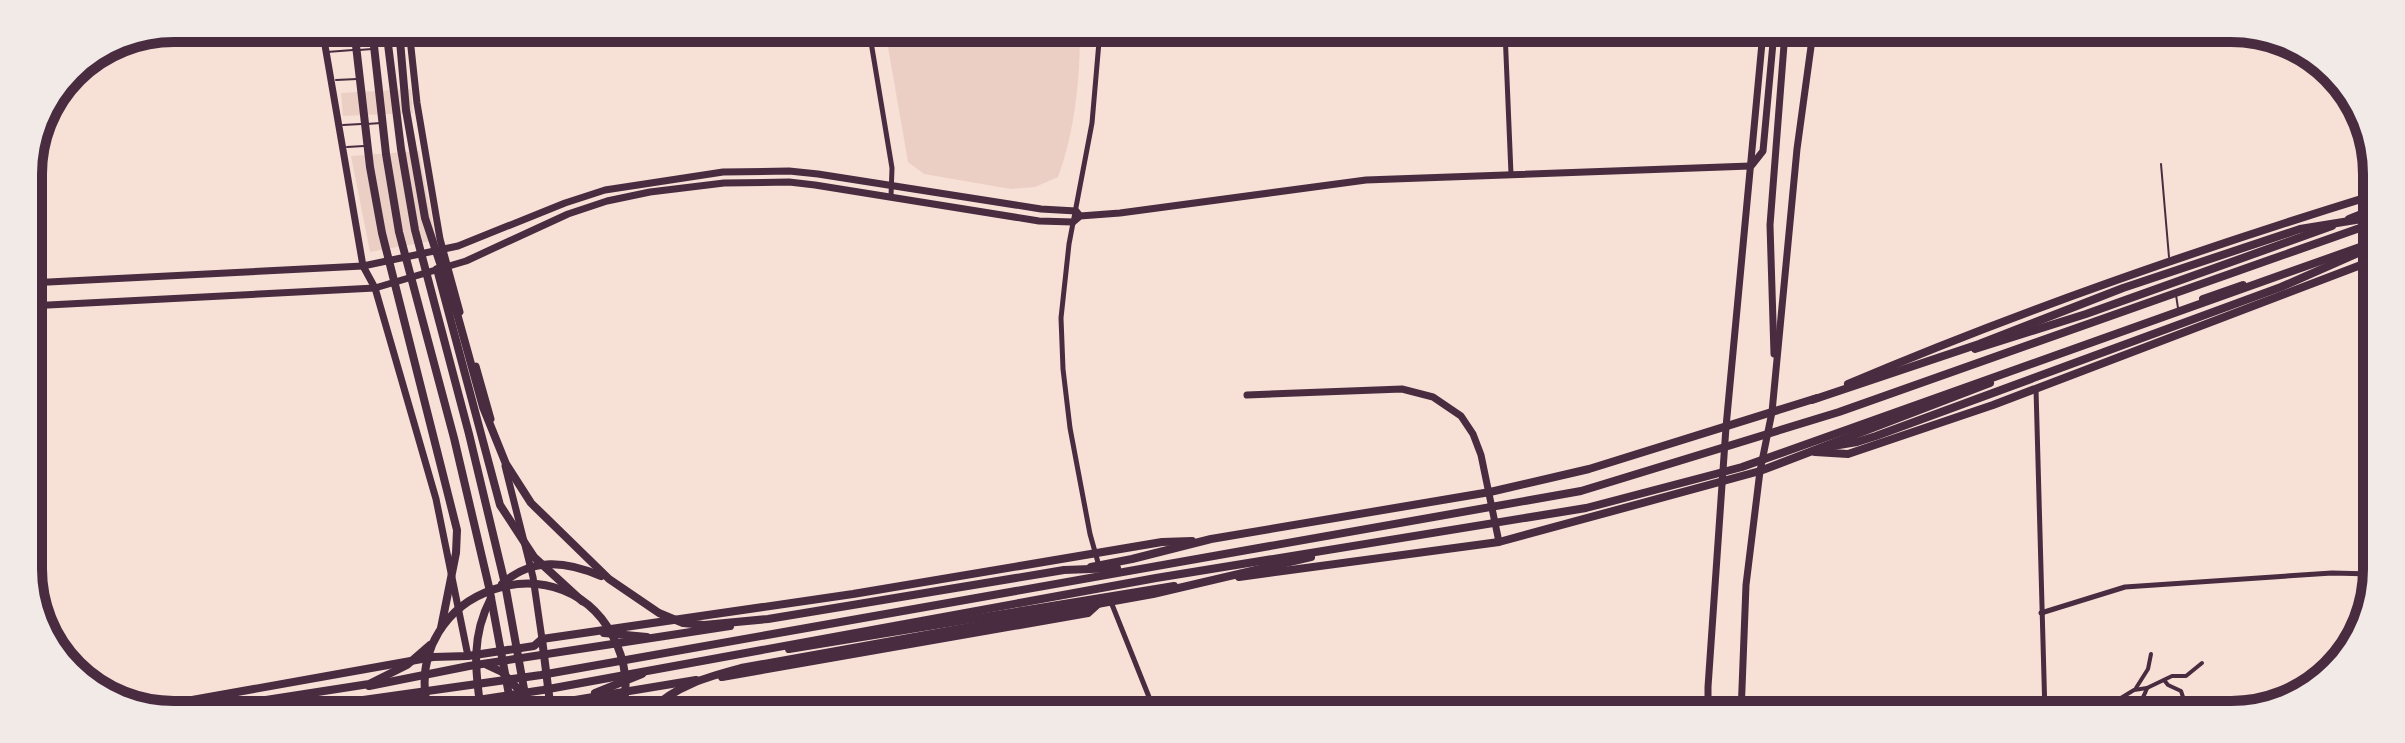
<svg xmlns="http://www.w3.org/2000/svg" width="2405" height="743" viewBox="0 0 2405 743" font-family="Poppins,sans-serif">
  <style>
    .green { fill: #ebcfc5 }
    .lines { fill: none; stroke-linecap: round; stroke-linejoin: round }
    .service { stroke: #4a2c40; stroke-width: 2 }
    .pedestrian { stroke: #4a2c40; stroke-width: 4 }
    .minor { stroke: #4a2c40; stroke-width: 5 }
    .secondary { stroke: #4a2c40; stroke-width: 7 }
    .primary { stroke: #4a2c40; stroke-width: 8 }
    .trunk { stroke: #4a2c40; stroke-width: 8 }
    .rim { fill: none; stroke: #4a2c40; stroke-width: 10 }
  </style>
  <rect width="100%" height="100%" fill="#f7e1d7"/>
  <g class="green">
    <polygon points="328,28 403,29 403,32 329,38"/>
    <path d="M885,30H1080C1080,78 1075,131 1058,177L1035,187L1011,189L924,174L908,162Z"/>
    <polygon points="411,89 413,113 343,116 341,93"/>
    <polygon points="419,151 436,240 370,252 351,156"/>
  </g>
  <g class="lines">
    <g class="service">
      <polyline points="359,50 372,49"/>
      <polyline points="327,52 353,50"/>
      <polyline points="336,80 357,79"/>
      <polyline points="367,124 381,123"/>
      <polyline points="343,125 361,124"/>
      <polyline points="347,147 364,146"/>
      <polyline points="2161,164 2169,257"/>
      <polyline points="2176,295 2178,308"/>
    </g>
    <g class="pedestrian">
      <polyline points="2164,680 2168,685 2181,691 2186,706"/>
      <polyline points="2136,688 2148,669 2151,654"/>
      <path d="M2117,704C2134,700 2139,711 2147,688"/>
      <polyline points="2093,714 2101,704 2111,704 2134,690 2147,688 2172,676 2186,676 2202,663"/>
    </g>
    <g class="minor">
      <polyline points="869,30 892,168 891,196"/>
      <polyline points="1505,31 1511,174"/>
      <polyline points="2036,389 2045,714"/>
      <polyline points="1099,566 1090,534 1070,428 1063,369 1061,318 1069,244 1092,123 1100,30"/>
      <polyline points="1111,602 1155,712"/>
      <polyline points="2041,613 2125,587 2332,573 2372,574"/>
    </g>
    <g class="secondary">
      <polyline points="322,28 363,266 375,288 436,499 468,656"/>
      <polyline points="409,29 417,103 440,239 460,312"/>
      <polyline points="1752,165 1763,151 1774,32"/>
      <polyline points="29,283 363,266 458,246 565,203 605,190 723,172 789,171 818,174 1041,209 1076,211 1080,216"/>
      <polyline points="29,306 375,288 466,261 568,214 607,201 650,192 724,183 789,182 815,185 1039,221 1073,222 1080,216 1120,213 1366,180 1750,166"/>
      <polyline points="1774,354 1770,225 1785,32"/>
      <polyline points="476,366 491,419"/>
      <polyline points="1247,395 1402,389 1433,397 1461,416 1473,434 1481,455 1499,542"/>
      <polyline points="505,466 533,577 542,639"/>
      <polyline points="1708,714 1708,687 1726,427 1763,32"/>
      <polyline points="1741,714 1746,585 1760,471 1772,412 1797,149 1813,32"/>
    </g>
    <g class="primary">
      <polyline points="2349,219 2374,209"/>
      <polyline points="2353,254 2374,248"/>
      <polyline points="2203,299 2243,285"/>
      <polyline points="1975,349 2086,314 2332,226"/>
      <path d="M1848,384C2019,311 2196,250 2374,195"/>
      <polyline points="1815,452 1848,454 1993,405 2374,260"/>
      <polyline points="1091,567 1132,559 1211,539 1490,492 1589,469 1817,398"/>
      <polyline points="1239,577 1499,542 1760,471 1990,383"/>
      <polyline points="604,633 647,637"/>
      <polyline points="542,639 551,711"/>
      <polyline points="789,649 1174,586"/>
      <polyline points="487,665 502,672 539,711"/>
      <polyline points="722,677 1088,613 1099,603"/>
      <polyline points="369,686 469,666 730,626"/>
      <polyline points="595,693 642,674"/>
      <polyline points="136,710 433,657 468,656 534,646 542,639 853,594 1162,542 1192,541"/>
      <polyline points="241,710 312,697"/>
      <polyline points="438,711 485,703"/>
      <polyline points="508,711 696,680"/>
    </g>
    <g class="trunk">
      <polyline points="354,28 370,167 382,233 457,530 456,553 441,628"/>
      <polyline points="372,28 386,154 399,232 454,438 489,587 512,711"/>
      <polyline points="386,28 401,149 415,230 469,434 505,584 528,711"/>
      <polyline points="399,29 406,110 425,218 458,317 483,407 506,464 531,503 609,579 659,613 683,623 704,625 768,619 1064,570 1117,568"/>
      <polyline points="437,269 500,505 534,557 582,601"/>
      <polyline points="1812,400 1979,344 2123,288 2300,229 2374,217"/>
      <polyline points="1821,448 1857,442 1876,436 2281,287 2358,253"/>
      <path d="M502,584C532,557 566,561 601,576"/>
      <polyline points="202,710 369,684 407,665 430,645"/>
      <polyline points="292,710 541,675 1581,491 1839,412 2374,223"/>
      <path d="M428,710C399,588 569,532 617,645C626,666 628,689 622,711"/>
      <polyline points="405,711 543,690 1156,578 1586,508 1742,467 2374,242"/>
      <path d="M481,711C475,670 471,636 491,598"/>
      <path d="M650,711C675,686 707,677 741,668L1153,594L1311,557"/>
    </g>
  </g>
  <path d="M0 0H2405V743H0ZM174 42H2231A132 132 0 0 1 2363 174V569A132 132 0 0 1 2231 701H174A132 132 0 0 1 42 569V174A132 132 0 0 1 174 42Z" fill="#f1eae7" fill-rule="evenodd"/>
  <path class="rim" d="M174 42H2231A132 132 0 0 1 2363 174V569A132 132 0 0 1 2231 701H174A132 132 0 0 1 42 569V174A132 132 0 0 1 174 42Z"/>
</svg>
